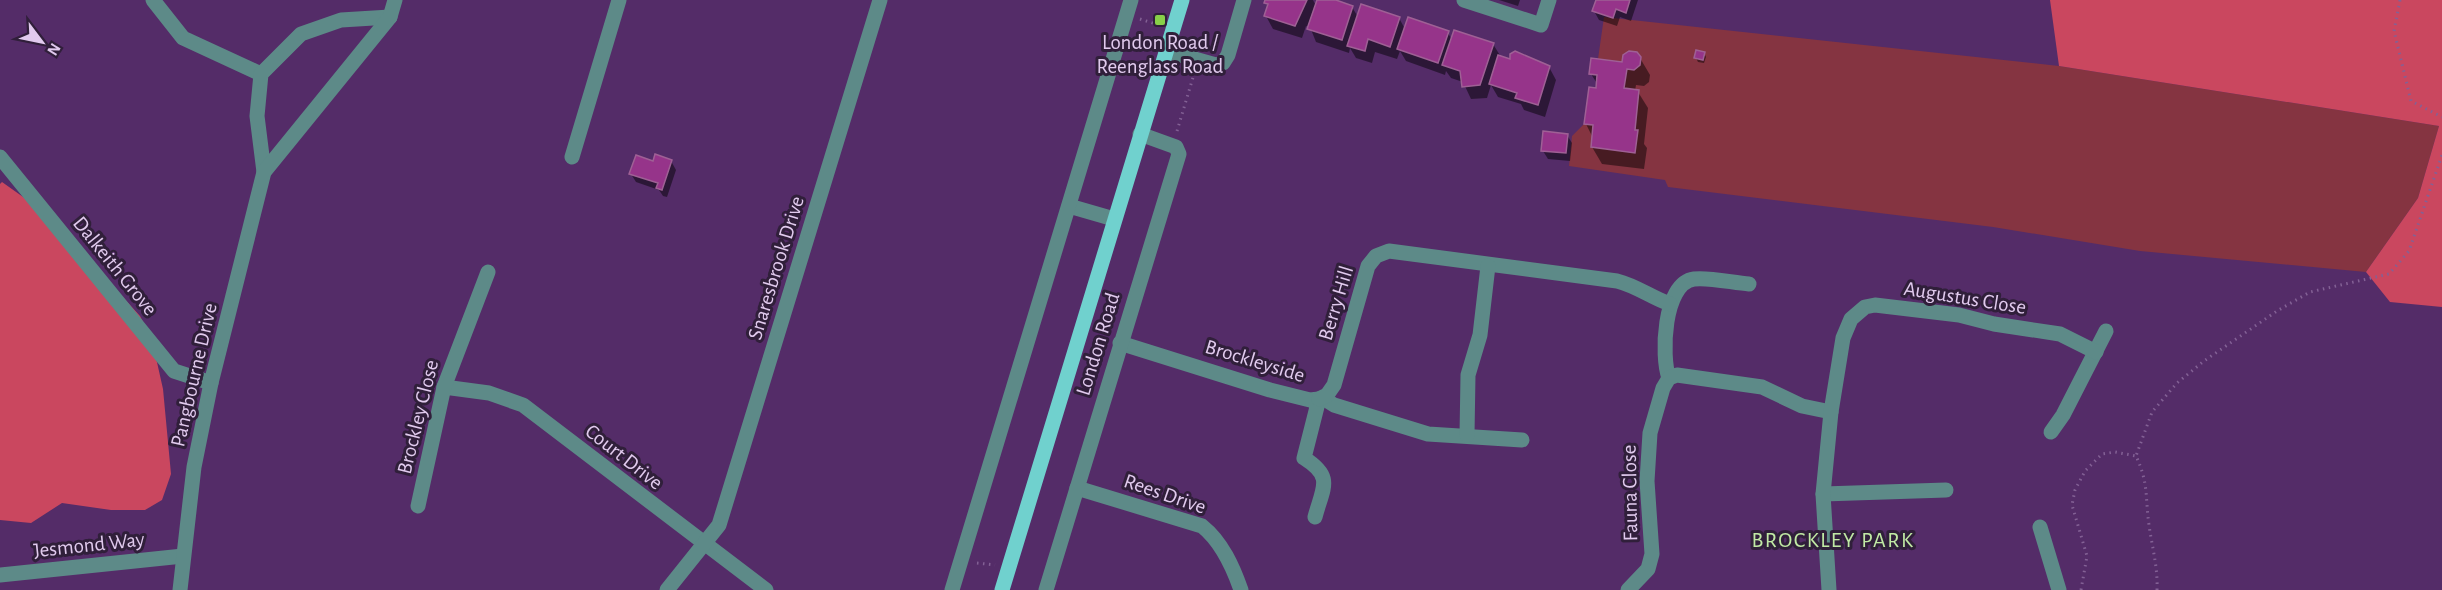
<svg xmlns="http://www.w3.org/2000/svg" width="2442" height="590" viewBox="0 0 2442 590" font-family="'Alegreya Sans',sans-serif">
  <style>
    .green { fill: #853441 }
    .forest { fill: #ca475f }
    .shadow { fill: #0007 }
    .building { fill: #96348a; stroke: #9f6095; stroke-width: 1.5 }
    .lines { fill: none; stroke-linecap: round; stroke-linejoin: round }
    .path { stroke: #836195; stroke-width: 3; stroke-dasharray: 1.5 4.5; stroke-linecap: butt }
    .minor { stroke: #5d8a88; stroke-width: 15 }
    .major { stroke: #70d1ce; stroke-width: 15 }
    .poi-dot { fill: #88cf49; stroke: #301f3a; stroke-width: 2 }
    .labels { text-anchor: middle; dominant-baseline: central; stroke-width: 6; stroke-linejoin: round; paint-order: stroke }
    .poi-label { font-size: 21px; fill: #e1caee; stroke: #301f3a }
    .street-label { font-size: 21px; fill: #e1caee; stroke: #301f3a }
    .neighbourhood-label { font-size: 22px; letter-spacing: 1.5px; fill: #c1eaa5; stroke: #301f3a }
  </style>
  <rect width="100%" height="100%" fill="#542c68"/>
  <polygon class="green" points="1604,17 2059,66 2439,126 2418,198 2366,272 2140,251 1993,227 1668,187 1665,180 1569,166 1572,136 1584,124 1593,125 1591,147 1635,152 1638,130 1635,130 1639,90 1624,88 1627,69 1634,70 1640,66 1641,57 1637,52 1629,51 1623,55 1622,62 1598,59"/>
  <g class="forest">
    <polygon points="2050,0 2442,0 2442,307 2390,302 2366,272 2418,198 2439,126 2059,66"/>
    <polygon points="2,182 33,204 80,250 140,316 152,340 163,389 171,474 162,500 145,510 111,510 62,503 31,523 0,520 0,184"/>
  </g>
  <g class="shadow">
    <polygon points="1267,0 1313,0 1316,6 1318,0 1331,0 1352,7 1358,17 1399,18 1405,29 1448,33 1452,40 1493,44 1501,57 1549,67 1556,80 1545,117 1524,110 1521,104 1498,97 1491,85 1487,98 1471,99 1463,82 1451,78 1446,71 1445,75 1406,61 1400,51 1397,59 1375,52 1372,63 1356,58 1350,48 1349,53 1316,42 1310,27 1306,26 1302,38 1273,29 1266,16 1268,7"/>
    <polygon points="1499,0 1520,0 1518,6"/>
    <polygon points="1597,0 1638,0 1631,21 1620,17 1617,26 1599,20 1594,11"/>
    <polygon points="1704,53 1706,57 1704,63 1698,62 1696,58"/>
    <polygon points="1640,58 1650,75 1649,82 1644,86 1636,85 1635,91 1638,92 1648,108 1644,144 1647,148 1644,169 1602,164 1592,147 1593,138 1586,124 1598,85 1591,74"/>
    <polygon points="1567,135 1572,143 1570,161 1548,159 1543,151"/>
    <polygon points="671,161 676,170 667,197 663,196 659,190 636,182 631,174 654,163"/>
  </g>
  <g class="building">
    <polygon points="1265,0 1307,0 1295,26 1264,16 1268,4 1264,3"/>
    <polygon points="1317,0 1336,0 1353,6 1342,40 1307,29"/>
    <polygon points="1596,0 1630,0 1626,13 1616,9 1613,18 1592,11"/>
    <polygon points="1361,4 1400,17 1390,47 1368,39 1365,51 1347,46"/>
    <polygon points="1408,17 1449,31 1438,63 1397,49"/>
    <polygon points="1454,30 1494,43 1480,85 1462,87 1460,71 1442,65"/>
    <polygon points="1696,50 1705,52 1703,60 1694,58"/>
    <polygon points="1515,51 1550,66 1538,105 1515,98 1517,93 1489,84 1498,55 1510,59 1510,54"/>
    <polygon points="1629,51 1637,52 1641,57 1640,65 1634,70 1627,69 1624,88 1639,90 1635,130 1638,130 1635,153 1591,147 1593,125 1584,124 1589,87 1596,88 1597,75 1589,74 1591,58 1622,62 1623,55"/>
    <polygon points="1543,131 1568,134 1566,153 1541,151"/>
    <polygon points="655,154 672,160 662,190 656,188 658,183 629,174 636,155 653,161"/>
  </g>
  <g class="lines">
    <g class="path">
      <polyline points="2400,0 2394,31 2411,101 2442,117"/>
      <polyline points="1140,19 1159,25"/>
      <polyline points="1177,131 1194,74"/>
      <polyline points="977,563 995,565"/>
      <polyline points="2081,590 2087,556 2072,505 2075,490 2085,471 2102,454 2115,452 2136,456"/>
      <path d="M2157,590C2158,567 2152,547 2149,525C2145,497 2149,484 2136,456L2152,412L2177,383L2204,361L2277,311L2310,292L2389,274L2409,251L2442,155"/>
    </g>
    <g class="minor">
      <polyline points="153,0 183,38 261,74"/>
      <polyline points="1464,0 1541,25 1549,0"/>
      <polyline points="1166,51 1216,65 1223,63 1228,55 1244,0"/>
      <polyline points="0,157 174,371 211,383"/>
      <polyline points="572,157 619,0"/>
      <polyline points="264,172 257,116 261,74 301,34 341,20 390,17"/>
      <polyline points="1069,206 1114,219"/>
      <path d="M1120,343L1270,390L1310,400L1319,399L1304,458C1334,477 1323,487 1315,517"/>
      <path d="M1669,378C1661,357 1663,283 1694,279C1709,277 1734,283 1749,284"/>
      <polyline points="444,387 489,393 523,405 766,590"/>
      <polyline points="1323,398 1334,405 1428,434 1522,440"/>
      <path d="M1319,399L1327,395L1334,385L1368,266L1376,256L1389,251L1617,281C1637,286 1652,298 1670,304"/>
      <polyline points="2051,432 2063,415 2106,331"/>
      <polyline points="1467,435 1468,375 1480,335 1488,266"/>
      <path d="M1077,488L1202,526C1222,542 1233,567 1241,590"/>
      <polyline points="1823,494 1946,490"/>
      <polyline points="418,506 444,387 488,272"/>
      <polyline points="2040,527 2059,590"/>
      <polyline points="0,575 183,556"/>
      <polyline points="180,590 194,467 211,383 264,172 390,17 395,0"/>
      <polyline points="667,590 719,525 880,0"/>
      <polyline points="952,590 1131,0"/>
      <polyline points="1046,590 1179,154 1176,147 1140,134"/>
      <polyline points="1628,590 1648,569 1652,554 1647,481 1650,433 1663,388 1669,378 1677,375 1762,387 1802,406 1831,412"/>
      <polyline points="1829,590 1823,494 1831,412 1843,338 1851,319 1865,307 1875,305 1959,315 1994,324 2060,334 2096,352"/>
    </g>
    <polyline class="major" points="1002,590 1182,0"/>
  </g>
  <rect class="poi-dot" x="1154" y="14" width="12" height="12" rx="3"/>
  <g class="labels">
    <g class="poi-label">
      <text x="1160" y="42">London Road /<tspan x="1160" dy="24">Reenglass Road</tspan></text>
    </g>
    <g class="street-label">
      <text transform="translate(115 266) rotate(51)">Dalkeith Grove</text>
      <text transform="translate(776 268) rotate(-73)">Snaresbrook Drive</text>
      <text transform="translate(1965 298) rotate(9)">Augustus Close</text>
      <text transform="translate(1336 303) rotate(-73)">Berry Hill</text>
      <text transform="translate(1098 344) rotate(-73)">London Road</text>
      <text transform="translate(1255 361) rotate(17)">Brockleyside</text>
      <text transform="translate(194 375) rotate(-77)">Pangbourne Drive</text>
      <text transform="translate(418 417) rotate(-76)">Brockley Close</text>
      <text transform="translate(624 457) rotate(38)">Court Drive</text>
      <text transform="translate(1630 493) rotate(-91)">Fauna Close</text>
      <text transform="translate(1165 494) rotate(19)">Rees Drive</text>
      <text transform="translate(89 545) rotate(-6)">Jesmond Way</text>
    </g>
    <g class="neighbourhood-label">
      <text x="1833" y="540">BROCKLEY PARK</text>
    </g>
  </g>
  <g transform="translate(42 42) rotate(122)" stroke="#301f3a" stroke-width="4.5" paint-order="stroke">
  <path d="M0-4.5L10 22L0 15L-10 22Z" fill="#e1caee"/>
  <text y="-9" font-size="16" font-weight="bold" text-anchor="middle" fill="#e1caee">N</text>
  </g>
</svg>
